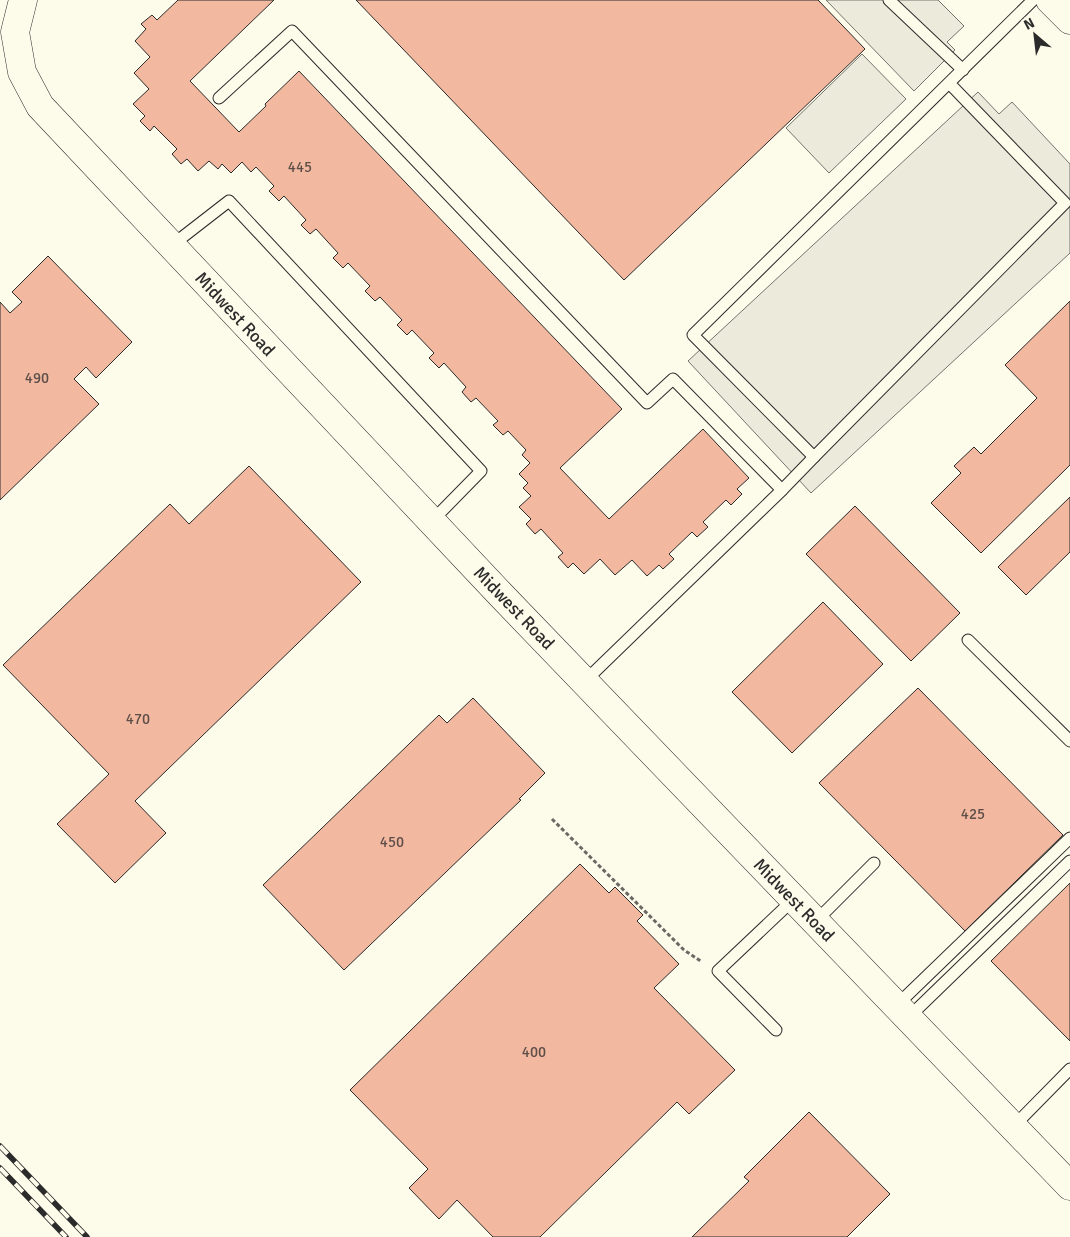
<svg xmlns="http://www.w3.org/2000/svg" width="1070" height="1237" viewBox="0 0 1070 1237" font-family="Signika,sans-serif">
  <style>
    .parking { fill: #eceadb; stroke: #74746e }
    .building { fill: #f2b8a0; stroke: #2b2b2b }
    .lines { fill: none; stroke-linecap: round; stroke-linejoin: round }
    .service-casing { stroke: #2b2b2b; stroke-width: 13 }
    .tertiary-casing { stroke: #2b2b2b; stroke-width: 29 }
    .secondary-casing { stroke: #2b2b2b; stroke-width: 29 }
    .path { stroke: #6a6964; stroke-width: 3; stroke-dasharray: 4 2.5; stroke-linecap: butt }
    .service { stroke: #fdfbea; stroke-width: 11 }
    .tertiary { stroke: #fdfbea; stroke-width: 28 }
    .secondary { stroke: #fdfbea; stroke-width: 28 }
    .rail-casing { stroke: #2b2b2b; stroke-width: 5.5 }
    .rail { stroke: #fdfbea; stroke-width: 4; stroke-dasharray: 11; stroke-linecap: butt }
    .labels { text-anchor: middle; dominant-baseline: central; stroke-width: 4; stroke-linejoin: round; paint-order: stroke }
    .number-label { font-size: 15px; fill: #5d4e48 }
    .street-label { font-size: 18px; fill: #2b2b2b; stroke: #fdfbea }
  </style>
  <rect width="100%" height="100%" fill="#fdfbea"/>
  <g class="parking">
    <polygon points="826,0 938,0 964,26 947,42 955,50 914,91"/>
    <polygon points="862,54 906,99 829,173 786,128"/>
    <polygon points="978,92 999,114 1012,102 1070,164 1070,253 811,493 688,361"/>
  </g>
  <g class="building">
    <polygon points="178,0 274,0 190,81 239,132 266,106 265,104 299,71 622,409 560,468 609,519 703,429 749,478 737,489 742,494 731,505 726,500 703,522 708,527 697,537 692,532 669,554 674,559 663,569 659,565 647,576 632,560 615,575 600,559 584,574 573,563 568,568 558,557 563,553 541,529 535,534 526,524 531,519 519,507 531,496 523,488 528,483 519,474 530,463 522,455 526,450 508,431 503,435 493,425 498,421 476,398 471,402 462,392 466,387 444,363 439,368 429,358 434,353 412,330 407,335 397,325 402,320 380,297 375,301 365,291 370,286 348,263 343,268 333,258 338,253 316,229 310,234 301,225 306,220 284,196 279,201 269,191 274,186 256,167 251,172 242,162 231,173 222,164 218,169 209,161 198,171 187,159 181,164 172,154 177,149 154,126 150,131 140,121 145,116 133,104 149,89 134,73 150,57 135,41 146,29 141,24 152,15 157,20"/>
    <polygon points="356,0 818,0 865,49 624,280"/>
    <polygon points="48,256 132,342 96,378 86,367 74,379 99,404 0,500 0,302 10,313 22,302 12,292"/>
    <polygon points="1070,301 1070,465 981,553 931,503 961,473 954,466 974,447 981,454 1037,398 1005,365"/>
    <polygon points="249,466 361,582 135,801 166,833 115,883 57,824 109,774 3,665 170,504 189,524"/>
    <polygon points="1070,497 1070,552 1026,595 998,567"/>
    <polygon points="855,506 960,613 911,661 806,554"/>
    <polygon points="823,602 883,664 792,753 732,692"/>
    <polygon points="918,688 1063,835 965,931 819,783"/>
    <polygon points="473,698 545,773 519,799 521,800 344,970 263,885 439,715 447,723"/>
    <polygon points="580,864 609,893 615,887 643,915 637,921 679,964 654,988 735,1070 689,1114 677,1102 540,1237 493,1237 457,1200 439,1219 409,1188 428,1169 350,1090"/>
    <polygon points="1070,883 1070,1041 991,961"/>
    <polygon points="809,1112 890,1194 847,1237 692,1237 749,1181 744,1177"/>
  </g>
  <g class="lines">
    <defs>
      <g id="service">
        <polyline points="889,0 963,70"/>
        <polyline points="949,83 1065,203 814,457 693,335 1033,0"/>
        <polyline points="219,98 292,31 647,403 673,379 782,490 584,682"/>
        <polyline points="171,246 229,201 481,471 431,522"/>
        <polyline points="782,490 814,457"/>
        <polyline points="968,640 1070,741"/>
        <polyline points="815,922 874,863"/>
        <polyline points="896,1006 1070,838"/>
        <polyline points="908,1018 1070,861"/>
        <polyline points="776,1030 718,971 793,900"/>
        <polyline points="1013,1127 1070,1069"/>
      </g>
      <polyline id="tertiary" points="23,0 15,32 22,72 40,106 501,595 1070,1186"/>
      <polyline id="secondary" points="1050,0 1070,20"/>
    </defs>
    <use href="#service" class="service-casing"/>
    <use href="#tertiary" class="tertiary-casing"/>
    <use href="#secondary" class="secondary-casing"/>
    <polyline class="path" points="552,819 684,950 702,962"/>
    <use href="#service" class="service"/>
    <use href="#tertiary" class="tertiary"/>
    <use href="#secondary" class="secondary"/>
    <defs>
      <g id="rail">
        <polyline points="0,1146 87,1237"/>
        <polyline points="0,1168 66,1237"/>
      </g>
    </defs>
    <use href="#rail" class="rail-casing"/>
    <use href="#rail" class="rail"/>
  </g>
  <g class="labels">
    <g class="number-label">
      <text x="300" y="167">445</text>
      <text x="37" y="378">490</text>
      <text x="138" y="719">470</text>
      <text x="973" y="814">425</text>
      <text x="392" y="842">450</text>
      <text x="534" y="1052">400</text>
    </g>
    <g class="street-label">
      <text transform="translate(235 314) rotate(47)">Midwest Road</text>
      <text transform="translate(514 608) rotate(46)">Midwest Road</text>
      <text transform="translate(794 900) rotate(46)">Midwest Road</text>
    </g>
  </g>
  <g transform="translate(1035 35) rotate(332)" stroke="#fdfbea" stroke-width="4" paint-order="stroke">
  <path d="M0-4L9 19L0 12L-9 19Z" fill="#2b2b2b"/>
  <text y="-8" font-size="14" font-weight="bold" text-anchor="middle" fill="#2b2b2b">N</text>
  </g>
</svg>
